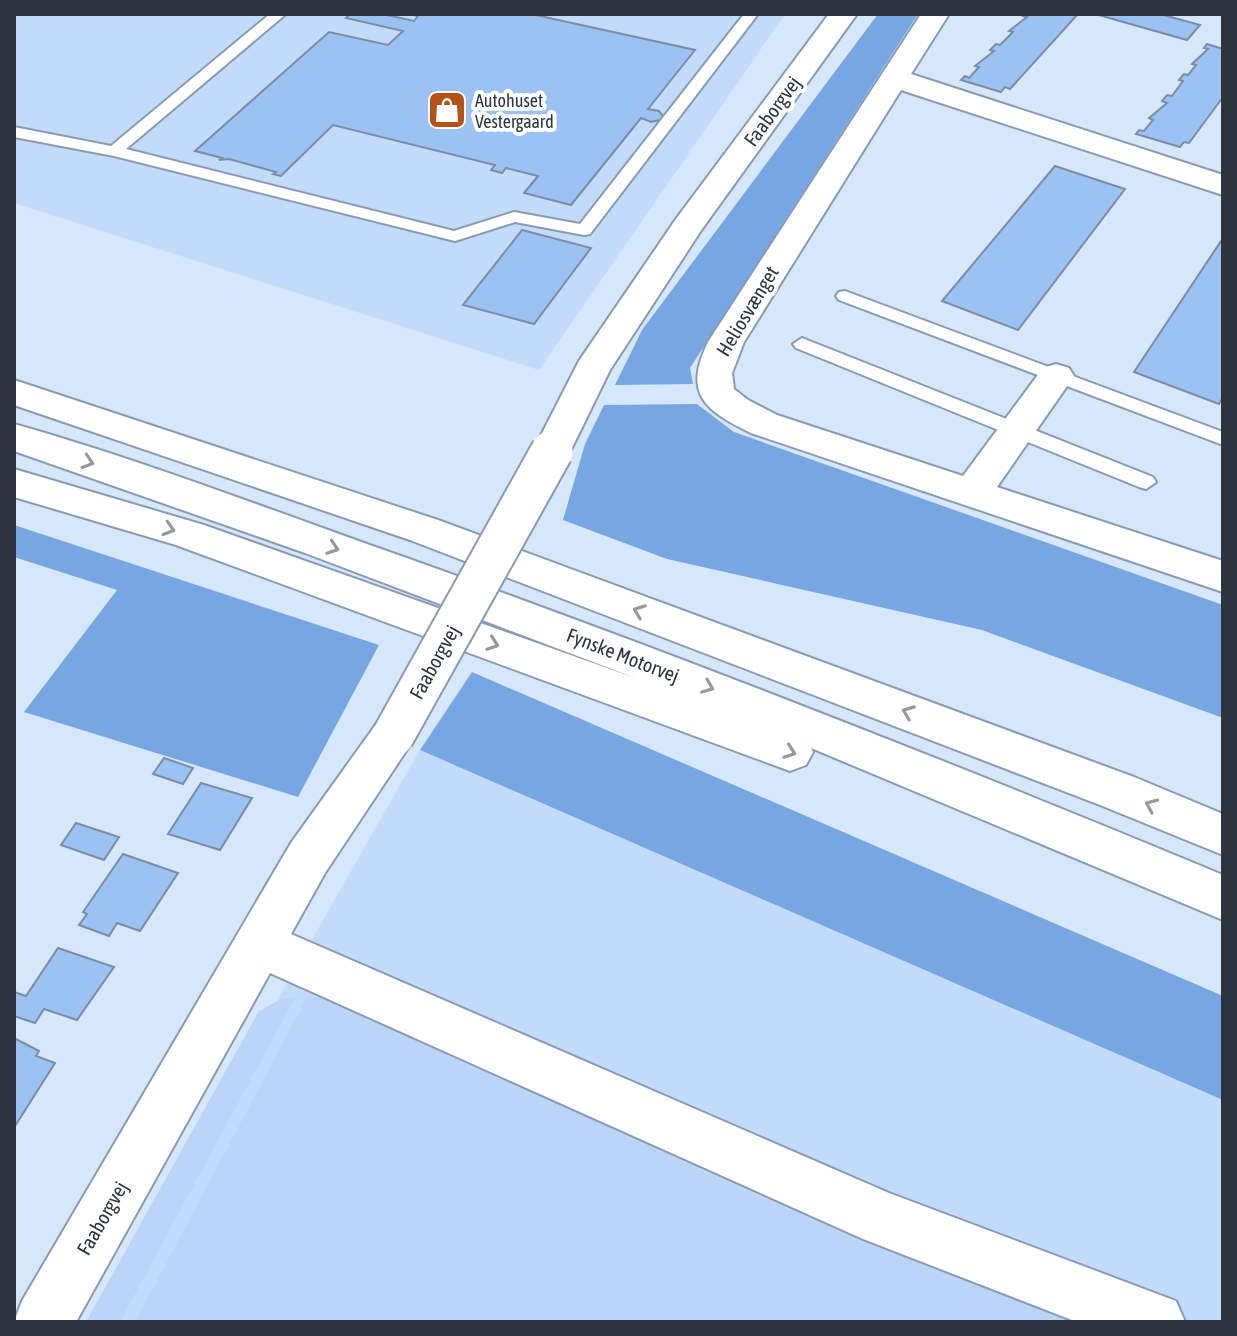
<svg xmlns="http://www.w3.org/2000/svg" width="1237" height="1336" viewBox="0 0 1237 1336" font-family="'Asap Condensed',sans-serif">
  <style>
    .built { fill: #c3dbfb }
    .green { fill: #bbd5f9 }
    .forest { fill: #78a6e2 }
    .building { fill: #9cc1f3; stroke: #7b8da5; stroke-width: 2 }
    .lines { fill: none; stroke-linecap: round; stroke-linejoin: round }
    .service-casing { stroke: #899bb4; stroke-width: 4 }
    .minor-casing { stroke: #899bb4; stroke-width: 4 }
    .motorway-casing { stroke: #899bb4; stroke-width: 4 }
    .service { fill: #fff; fill-rule: evenodd }
    .minor { fill: #fff; fill-rule: evenodd }
    .motorway { fill: #fff; fill-rule: evenodd }
    .minor-bridge-casing { stroke: #899bb4; stroke-width: 45; stroke-linecap: butt }
    .minor-bridge { stroke: #fff; stroke-width: 41 }
    .oneway { stroke: #969a9e }
    .labels { text-anchor: middle; dominant-baseline: central; stroke-width: 8; stroke-linejoin: round; paint-order: stroke }
    .far-poi-label { font-size: 18px; fill: #2d343e; stroke: #fff; text-anchor: start }
    .street-label { font-size: 20px; fill: #2d343e; stroke: #fff }
  </style>
  <rect width="100%" height="100%" fill="#d6e6fb"/>
  <g class="built">
    <polygon points="14,14 785,14 539,370 14,203"/>
    <polygon points="420,750 1223,1100 1223,1322 94,1322"/>
  </g>
  <g class="green">
    <polygon points="316,997 332,1000 771,1202 1073,1322 135,1322 306,999"/>
    <polygon points="283,998 295,998 120,1322 86,1322 259,1011"/>
  </g>
  <g class="forest">
    <polygon points="878,14 918,14 690,368 693,384 615,385 642,330"/>
    <polygon points="697,404 734,432 1223,605 1223,718 982,630 667,559 563,520 585,444 604,405"/>
    <polygon points="14,525 379,645 298,797 24,712 117,590 14,557"/>
    <polygon points="472,672 1223,996 1223,1100 420,750"/>
  </g>
  <g class="building">
    <polygon points="350,14 382,14 414,21 418,16 408,14 531,14 695,50 648,109 659,111 665,119 651,122 641,118 571,205 524,193 538,176 506,168 502,173 491,170 495,165 333,125 281,176 273,174 276,172 229,159 219,160 222,158 195,151 329,32 388,45 403,31 346,18"/>
    <polygon points="1025,14 1078,14 1010,89 1005,87 1001,92 961,80 965,76 969,78 979,67 975,66 994,51 990,50 996,44 1000,45 1013,32 1009,31 1027,17 1023,16"/>
    <polygon points="1095,14 1160,14 1200,25 1187,40"/>
    <polygon points="1207,44 1223,49 1223,97 1189,143 1184,142 1180,147 1136,134 1139,130 1144,131 1153,120 1149,118 1167,103 1162,101 1167,95 1172,96 1183,81 1179,80 1184,74 1188,75 1196,65 1192,64 1208,49 1204,48"/>
    <polygon points="1055,166 1125,189 1018,330 942,301"/>
    <polygon points="522,230 591,248 534,324 463,305"/>
    <polygon points="1223,238 1223,397 1219,404 1134,372"/>
    <polygon points="164,758 193,768 183,784 153,774"/>
    <polygon points="201,783 252,798 220,850 168,834"/>
    <polygon points="76,823 119,837 104,860 61,845"/>
    <polygon points="123,854 178,873 140,931 117,923 109,936 79,925 87,914 83,912"/>
    <polygon points="58,948 114,967 77,1020 44,1009 35,1023 14,1016 14,992 26,996"/>
    <polygon points="14,1038 39,1051 36,1056 55,1063 15,1126"/>
  </g>
  <g class="lines">
    <defs>
      <g id="service">
        <polygon points="270,14 286,14 126,149 454,231 514,212 580,224 744,14 758,14 590,234 584,235 515,222 455,241 114,156 14,137 14,127 111,146"/>
        <polygon points="845,291 1223,432 1223,445 839,300 836,296 839,292"/>
        <polygon points="802,338 1153,477 1156,482 1146,489 1139,487 796,348 793,344"/>
      </g>
      <g id="minor">
        <polygon points="829,14 857,14 702,229 610,370 566,460 552,464 538,460 533,451 579,361 676,219"/>
        <path d="M921,14H949L911,74L1223,175V195L901,90L744,342L732,373L734,389L748,400L777,415L963,476L1043,368L1056,364L1069,368L1074,376L997,487L1223,561V592L751,433C704,410 683,394 708,342Z"/>
        <polygon points="393,718 409,723 416,736 325,873 291,934 889,1193 1176,1301 1185,1322 1077,1322 863,1239 270,973 76,1322 14,1322 22,1301 291,843 377,723"/>
      </g>
      <g id="motorway">
        <polygon points="14,380 438,520 1134,777 1223,814 1223,855 1100,805 410,540 14,405"/>
        <path d="M14,424C145,461 273,511 401,556C678,655 951,762 1223,875V920L811,748L813,752L806,765L790,771L176,545L14,497V469L204,525L638,679L305,553L14,451Z"/>
      </g>
    </defs>
    <use href="#service" class="service-casing"/>
    <use href="#minor" class="minor-casing"/>
    <use href="#motorway" class="motorway-casing"/>
    <use href="#service" class="service"/>
    <use href="#minor" class="minor"/>
    <use href="#motorway" class="motorway"/>
    <defs>
      <polyline id="minor-bridge" points="393,736 552,451"/>
    </defs>
    <use href="#minor-bridge" class="minor-bridge-casing"/>
    <use href="#minor-bridge" class="minor-bridge"/>
  </g>
  <defs><path id="oneway-chevron" d="M-2-3.5L2.5 0L-2 3.5" fill="none" stroke-width="1.6" stroke-linecap="round" stroke-linejoin="round" transform="scale(2)"/></defs>
  <g class="oneway">
    <use href="#oneway-chevron" transform="translate(88 462) rotate(18)"/>
    <use href="#oneway-chevron" transform="translate(169 529) rotate(17)"/>
    <use href="#oneway-chevron" transform="translate(333 548) rotate(19)"/>
    <use href="#oneway-chevron" transform="translate(639 611) rotate(-159)"/>
    <use href="#oneway-chevron" transform="translate(493 644) rotate(20)"/>
    <use href="#oneway-chevron" transform="translate(708 687) rotate(22)"/>
    <use href="#oneway-chevron" transform="translate(908 712) rotate(-159)"/>
    <use href="#oneway-chevron" transform="translate(790 752) rotate(20)"/>
    <use href="#oneway-chevron" transform="translate(1151 805) rotate(-157)"/>
  </g>
  <defs>
    <symbol id="shop-square" viewBox="-11 -11 22 22"><rect x="-9" y="-9" width="18" height="18" rx="4" fill="#b55218" stroke="#fff"/><path d="M-5-2.5h2.3a2.7 3.5 0 0 1 5.4 0H5L5.5 6h-11ZM-1.5-2.5h3a1.5 2.3 0 0 0-3 0Z" fill="#fff"/></symbol>
  </defs>
  <g fill-rule="evenodd">
    <use href="#shop-square" x="425" y="88" width="44" height="44"/>
  </g>
  <g class="labels">
    <g class="far-poi-label">
      <text x="475" y="100">Autohuset<tspan x="475" dy="21">Vestergaard</tspan></text>
    </g>
    <g class="street-label">
      <text transform="translate(772 111) rotate(-54)">Faaborgvej</text>
      <text transform="translate(747 311) rotate(-59)">Heliosvænget</text>
      <text transform="translate(623 655) rotate(21)">Fynske Motorvej</text>
      <text transform="translate(434 662) rotate(-61)">Faaborgvej</text>
      <text transform="translate(102 1218) rotate(-60)">Faaborgvej</text>
    </g>
  </g>
  <rect width="1237" height="1336" fill="none" stroke="#2d343e" stroke-width="32"/>
</svg>
